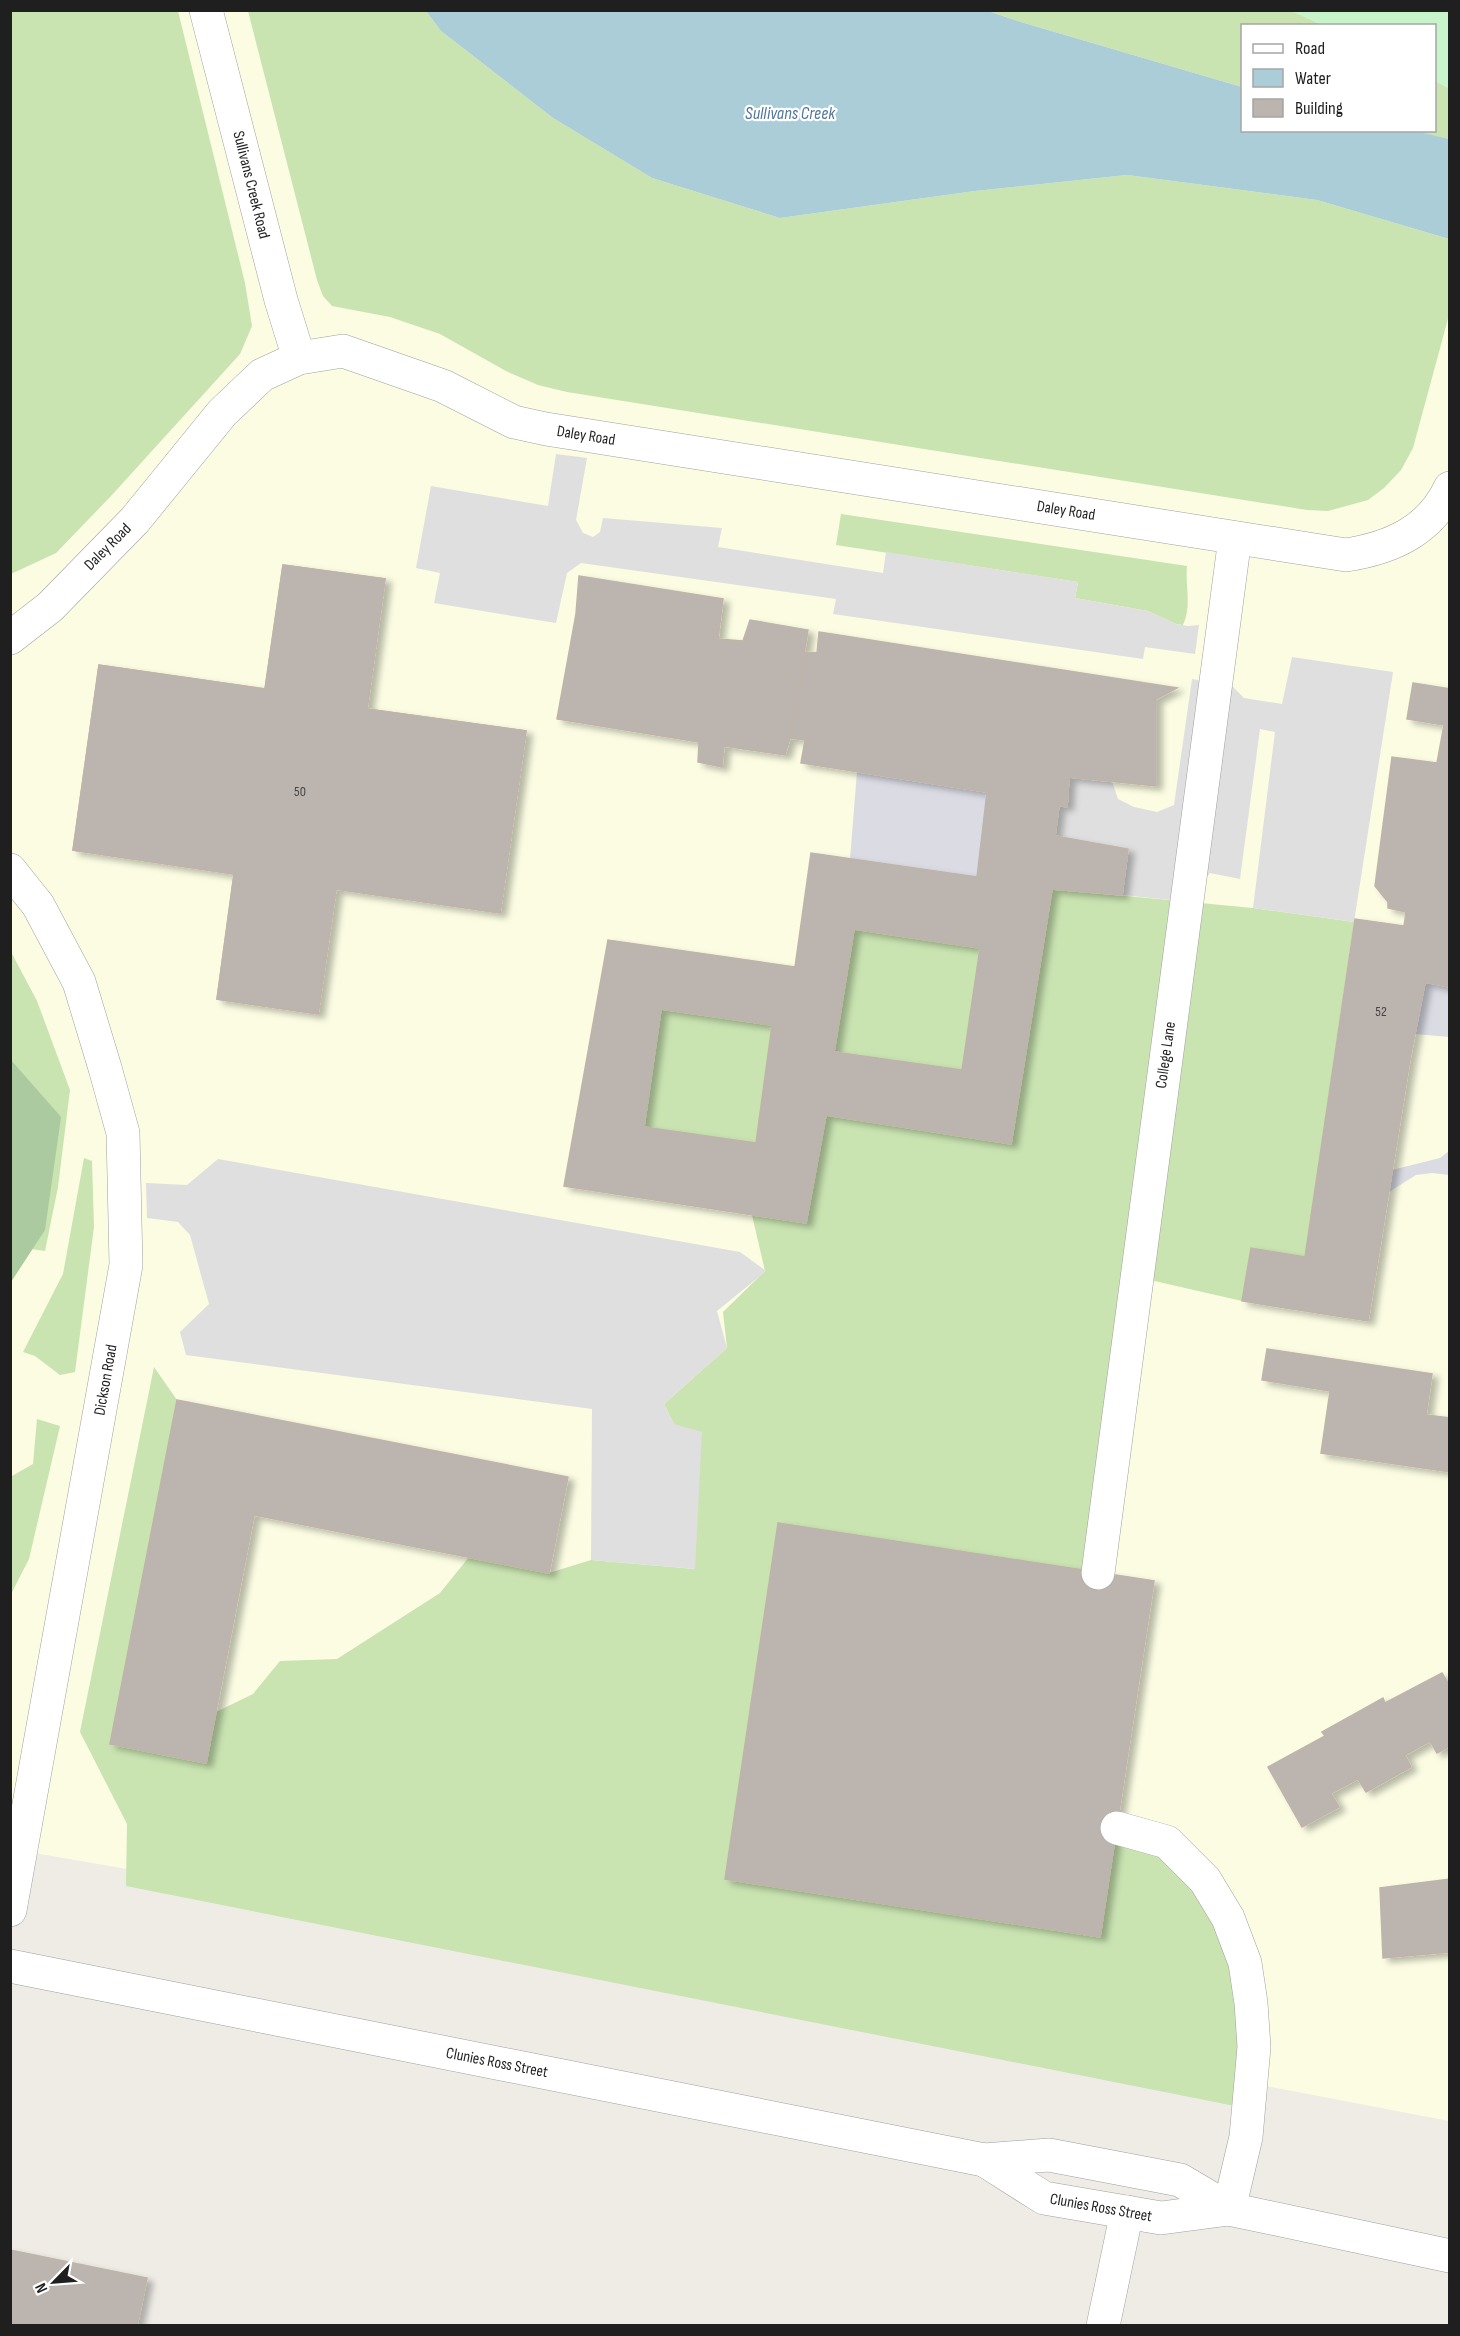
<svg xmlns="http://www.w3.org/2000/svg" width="1460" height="2336" viewBox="0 0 1460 2336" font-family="'Sofia Sans Condensed',sans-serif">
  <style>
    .education { fill: #fbfce2; fill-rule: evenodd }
    .grass { fill: #c9e3b1 }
    .forest { fill: #abca9f }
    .park { fill: #c8f4cc }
    .parking { fill: #dfdfdf }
    .plaza { fill: #dbdbe4 }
    .water { fill: #abcdd8 }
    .building { fill: #bcb5af; stroke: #bfb4aa; stroke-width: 1.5; fill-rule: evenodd; filter: url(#shadow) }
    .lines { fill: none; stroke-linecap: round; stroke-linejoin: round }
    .minor-casing { stroke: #a0a0a0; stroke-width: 34 }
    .minor { stroke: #fff; stroke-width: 33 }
    .labels { text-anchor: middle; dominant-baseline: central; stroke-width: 4.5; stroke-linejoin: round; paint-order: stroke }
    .number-label { font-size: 14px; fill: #464443 }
    .street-label { font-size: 16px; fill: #1f1f1f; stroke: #fff }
    .water-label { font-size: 18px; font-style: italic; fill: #52769e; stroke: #fff }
  </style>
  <defs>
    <filter id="shadow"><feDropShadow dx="6" dy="4" stdDeviation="3" flood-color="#0004"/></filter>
  </defs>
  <rect width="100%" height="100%" fill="#efece6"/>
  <path class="education" d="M10,11H1449V2121L150,1873L11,1849ZM1242,26H1434V130H1242Z"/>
  <g class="grass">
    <polygon points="1291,10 1322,25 1242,26 1242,87 1021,22 988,11"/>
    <polygon points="10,11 178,11 245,283 252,326 240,354 111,496 56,553 11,574"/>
    <polygon points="248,11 426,11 441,31 553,118 652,178 780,218 975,191 1127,175 1317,200 1449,239 1449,315 1413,448 1401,470 1384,488 1368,500 1328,511 1307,510 567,392 538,385 506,371 440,334 390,317 332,306 323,296 317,280"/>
    <polygon points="1435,81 1449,88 1449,139 1411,131 1434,130"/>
    <path d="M841,514L1187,566C1185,586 1192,606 1183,625L1176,624L1148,611L1075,598L1078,582L836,545Z"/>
    <polygon points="1052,889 1253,908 1354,922 1305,1257 1251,1248 1242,1301 1137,1277 1098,1573 1117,1828 1167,1842 1228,1918 1260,2111 126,1886 127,1824 80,1732 154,1367 177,1400 111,1744 206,1763 216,1712 253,1694 280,1661 337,1659 440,1593 469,1557 549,1573 591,1560 695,1569 674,1424 664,1404 727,1348 723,1312 765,1271 752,1215 806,1223 826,1115 1011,1144"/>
    <polygon points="854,929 980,948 962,1070 834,1052"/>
    <polygon points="10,950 37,1001 70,1090 58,1187 45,1251 11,1246"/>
    <polygon points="661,1009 772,1025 756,1143 644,1127"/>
    <polygon points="84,1158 92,1161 94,1227 75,1372 60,1375 35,1356 23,1352 63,1274"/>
    <polygon points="37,1419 60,1426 29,1559 11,1594 12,1476 33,1464"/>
  </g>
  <polygon class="forest" points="11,1060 61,1117 45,1230 11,1282"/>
  <polygon class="park" points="1291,11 1449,11 1449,88 1435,81 1434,26 1322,25"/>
  <g class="parking">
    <polygon points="556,454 587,458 576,520 583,533 593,537 600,532 603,518 722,528 718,547 883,573 886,552 1078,582 1075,598 1148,611 1176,624 1188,626 1199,625 1195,654 1145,647 1143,659 833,614 836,599 581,563 567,573 556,623 434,603 440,573 416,568 431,486 548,506"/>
    <polygon points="1292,657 1393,672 1354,922 1253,908 1275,732 1260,729 1240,879 1210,873 1204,880 1199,903 1122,895 1128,849 1055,836 1059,805 1066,807 1069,777 1112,781 1118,799 1134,807 1157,812 1174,805 1192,679 1233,687 1244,698 1282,704"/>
    <polygon points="218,1159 740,1252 766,1271 717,1311 727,1348 664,1404 674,1424 702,1432 695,1569 591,1560 592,1409 186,1355 180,1332 209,1304 190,1235 178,1222 147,1218 146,1183 187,1185"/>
  </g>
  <g class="plaza">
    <polygon points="857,772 987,792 977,877 850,859"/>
    <polygon points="1425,982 1449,987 1449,1037 1415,1034"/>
    <polygon points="1449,1151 1449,1175 1432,1173 1416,1175 1389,1192 1392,1170 1440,1158"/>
  </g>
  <polygon class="water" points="426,11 988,11 1021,22 1242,87 1242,130 1411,130 1449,139 1449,239 1317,200 1127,175 975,191 780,218 652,178 553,118 441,31"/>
  <g class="building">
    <path d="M283,565L385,579L367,709L526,731L500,913L336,889L318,1014L217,999L234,874L73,850L99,665L265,689ZM196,731L417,767L404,856L184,823Z"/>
    <polygon points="283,565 385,579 367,709 526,731 500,913 336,889 318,1014 217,999 234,874 73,850 99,665 265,689"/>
    <polygon points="579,576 723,599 718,639 743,641 750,620 808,630 790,738 785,755 724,746 722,767 698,762 699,742 557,719 576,614"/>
    <path d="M819,632L1177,688L1156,699V786L1069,777L1067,807L1059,805L1055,836L1128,849L1122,895L1052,889L1011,1144L826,1115L806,1223L564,1186L608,940L795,967L811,853L977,877L987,792L801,763L805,740L790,738L805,652L817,653ZM854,929L980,948L962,1070L834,1052ZM661,1009L772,1025L756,1143L644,1127Z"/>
    <polygon points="1413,683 1450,689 1450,987 1425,982 1410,1059 1368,1321 1242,1301 1251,1248 1305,1257 1355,919 1404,926 1406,912 1388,908 1388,902 1375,886 1392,757 1437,763 1444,725 1407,719"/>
    <polygon points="1267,1349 1432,1374 1426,1415 1450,1418 1450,1472 1321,1453 1330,1391 1262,1380"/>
    <polygon points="177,1400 568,1477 549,1573 254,1515 206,1763 110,1744"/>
    <polygon points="778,1523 1154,1581 1100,1937 725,1879"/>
    <polygon points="1442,1673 1450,1686 1450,1746 1437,1753 1430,1741 1405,1755 1411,1767 1366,1792 1358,1779 1331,1793 1339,1807 1302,1827 1268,1767 1325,1736 1322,1732 1383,1698 1385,1703"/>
    <polygon points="1450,1879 1450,1952 1383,1958 1380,1888"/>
    <polygon points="10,2250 147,2278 137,2326 10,2326"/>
  </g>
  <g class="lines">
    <defs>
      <g id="minor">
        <polyline points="206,10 281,300 299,358"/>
        <path d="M10,638L50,607L135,520L222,413L262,375L299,358L343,351L443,386L514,422L546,429L1346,555C1391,548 1430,531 1450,488"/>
        <polyline points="10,870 38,905 79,982 105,1068 123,1133 126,1265 10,1910"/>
        <polyline points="1098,1573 1235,538"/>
        <polyline points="1117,1828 1167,1842 1205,1880 1228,1918 1245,1963 1251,2003 1254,2047 1246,2137 1229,2209"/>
        <polyline points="10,1966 984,2160 1049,2155 1180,2180 1229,2209 1450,2256"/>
        <polyline points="984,2160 1044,2198 1161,2218 1229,2209"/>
        <polyline points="1103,2326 1127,2212"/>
      </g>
    </defs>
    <use href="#minor" class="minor-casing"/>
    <use href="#minor" class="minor"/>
  </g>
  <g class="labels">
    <g class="number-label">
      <text x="300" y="791">50</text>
      <text x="1381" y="1011">52</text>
    </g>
    <g class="street-label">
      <text transform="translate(251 185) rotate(76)">Sullivans Creek Road</text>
      <text transform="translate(586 436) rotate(9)">Daley Road</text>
      <text transform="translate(1066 511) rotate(9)">Daley Road</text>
      <text transform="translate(108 547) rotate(-45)">Daley Road</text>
      <text transform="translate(1166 1055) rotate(-82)">College Lane</text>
      <text transform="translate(106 1380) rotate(-80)">Dickson Road</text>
      <text transform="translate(497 2063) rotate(11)">Clunies Ross Street</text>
      <text transform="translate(1101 2208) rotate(10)">Clunies Ross Street</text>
    </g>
    <g class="water-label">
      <text x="790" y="113">Sullivans Creek</text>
    </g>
  </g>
  <rect width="1460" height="2336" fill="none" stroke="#1f1f1f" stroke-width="24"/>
  <rect x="1241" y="24" width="195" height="108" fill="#ffffff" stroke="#a5a5a5" stroke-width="1.5"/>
  <rect x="1253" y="44" width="30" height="9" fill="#ffffff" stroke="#a5a5a5" stroke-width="1.5"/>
  <text x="1295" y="54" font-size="18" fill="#1f1f1f">Road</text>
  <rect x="1253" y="69" width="30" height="18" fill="#abcdd8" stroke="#a5a5a5" stroke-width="1.5"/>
  <text x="1295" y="84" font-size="18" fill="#1f1f1f">Water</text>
  <rect x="1253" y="99" width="30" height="18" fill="#bcb5af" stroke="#a5a5a5" stroke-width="1.5"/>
  <text x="1295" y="114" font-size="18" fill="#1f1f1f">Building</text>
  <g transform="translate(54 2282) rotate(245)" stroke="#ffffff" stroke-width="4.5" paint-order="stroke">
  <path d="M0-4.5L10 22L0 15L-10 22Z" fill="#1f1f1f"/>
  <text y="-9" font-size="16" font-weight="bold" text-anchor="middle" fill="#1f1f1f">N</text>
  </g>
</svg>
